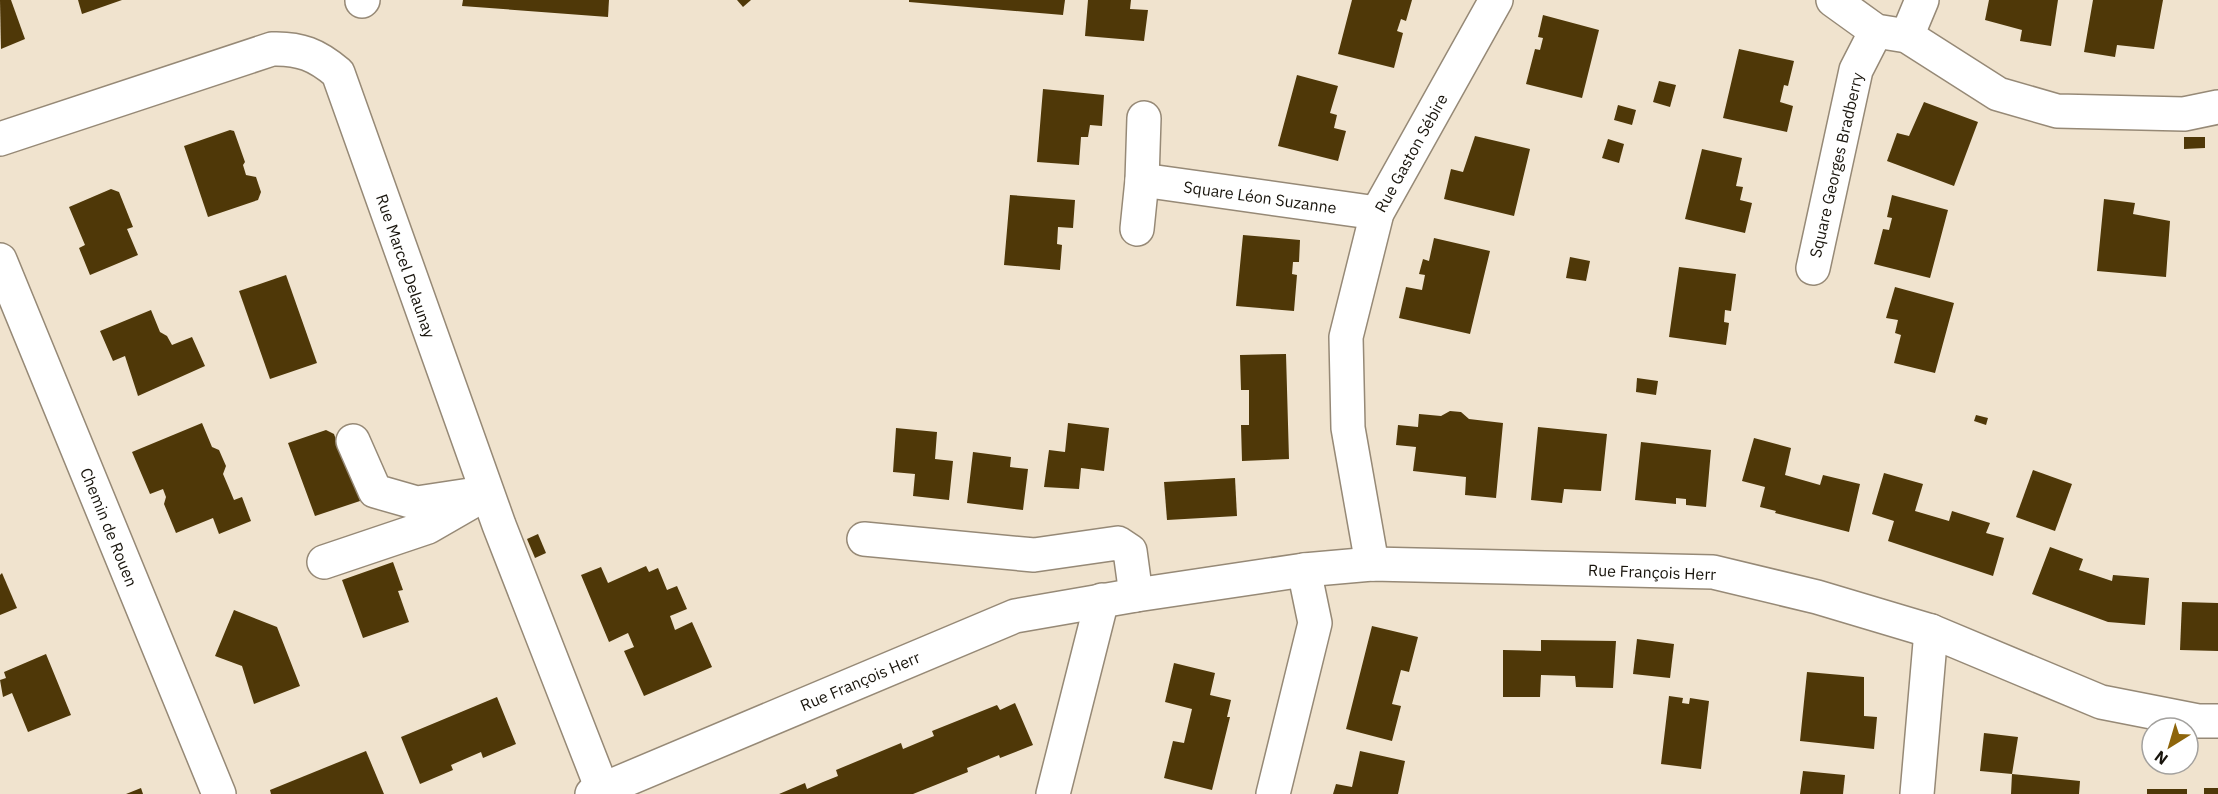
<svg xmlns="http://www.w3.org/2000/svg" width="2218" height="794" viewBox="0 0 2218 794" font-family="'IBM Plex Sans',sans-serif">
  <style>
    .building { fill: #4f3808 }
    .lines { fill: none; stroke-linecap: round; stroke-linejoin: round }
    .minor-casing { stroke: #968976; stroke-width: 36 }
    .minor { stroke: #fff; stroke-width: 33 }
    .labels { text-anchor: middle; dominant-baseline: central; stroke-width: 6; stroke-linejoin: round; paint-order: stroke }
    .street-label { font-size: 16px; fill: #18140c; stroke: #fff }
  </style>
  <rect width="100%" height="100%" fill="#f0e3ce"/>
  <g class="building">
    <polygon points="0,0 11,0 25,39 1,49"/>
    <polygon points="78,0 122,0 82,14"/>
    <polygon points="463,0 609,0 608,17 462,6"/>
    <polygon points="737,0 751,0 743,7"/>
    <polygon points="909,0 1065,0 1063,15 909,2"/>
    <polygon points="1088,0 1131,0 1130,9 1148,10 1144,41 1085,36"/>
    <polygon points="1352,0 1412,0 1406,21 1401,19 1397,31 1403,33 1394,68 1338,54"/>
    <polygon points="1989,0 2058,0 2051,46 2020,41 2022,30 1985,20"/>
    <polygon points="2093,0 2163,0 2154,49 2117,45 2115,57 2084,52"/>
    <polygon points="1543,15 1599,30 1582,98 1526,84 1535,49 1540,50 1543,38 1538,37"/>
    <polygon points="1739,49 1794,61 1788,86 1784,85 1780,102 1793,106 1787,132 1723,118"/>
    <polygon points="1297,75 1338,86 1330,113 1337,115 1334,128 1346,131 1338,161 1278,146"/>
    <polygon points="1659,81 1676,85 1670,107 1653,102"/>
    <polygon points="1043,89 1104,95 1102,126 1090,125 1088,137 1081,137 1079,165 1037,162"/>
    <polygon points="1924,102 1978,122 1954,186 1887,161 1897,133 1909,136"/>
    <polygon points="1618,105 1636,110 1632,125 1614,120"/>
    <polygon points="230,130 234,131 245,162 243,165 246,175 256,177 261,192 258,200 208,217 184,146"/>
    <polygon points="1475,136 1530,149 1514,216 1444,199 1451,169 1463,172"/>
    <polygon points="2184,137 2205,137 2205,148 2184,149"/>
    <polygon points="1608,139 1624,144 1619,163 1602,158"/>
    <polygon points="1702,149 1742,158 1736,186 1743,187 1740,200 1752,203 1745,233 1685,219"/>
    <polygon points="111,189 119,192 133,227 127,229 138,255 90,275 79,248 85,245 69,207"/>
    <polygon points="1010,195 1075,200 1073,228 1058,227 1057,244 1062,245 1060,270 1004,265"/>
    <polygon points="1892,195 1948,210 1930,278 1874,264 1883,229 1889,230 1892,218 1887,217"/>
    <polygon points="2104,199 2135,203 2133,214 2170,221 2166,277 2097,271"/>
    <polygon points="1243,235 1300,240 1299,262 1293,262 1292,274 1297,275 1294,311 1236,306"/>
    <polygon points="1434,238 1490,251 1470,334 1399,318 1406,287 1422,290 1425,275 1419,274 1423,259 1429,261"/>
    <polygon points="1570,257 1590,261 1586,281 1566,278"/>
    <polygon points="1679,267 1736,274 1731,311 1725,310 1724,322 1729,323 1726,345 1669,337"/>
    <polygon points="286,275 317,363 270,379 239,291"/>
    <polygon points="1895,287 1954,303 1935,373 1894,363 1901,335 1895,333 1898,320 1886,318"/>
    <polygon points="151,310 160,332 167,336 172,345 192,337 205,366 138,396 125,356 113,361 100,331"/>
    <polygon points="1286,354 1289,459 1242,461 1241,425 1249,425 1249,390 1241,390 1240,355"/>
    <polygon points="1637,378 1658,381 1656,395 1636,392"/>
    <polygon points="1450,411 1461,412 1469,419 1503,423 1496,498 1465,495 1466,477 1413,471 1416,447 1396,445 1398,425 1418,427 1419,414 1441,416"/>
    <polygon points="1976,415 1988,418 1986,425 1974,421"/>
    <polygon points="202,423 212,447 219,450 226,466 223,474 234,500 242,497 251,521 219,534 213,518 176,533 164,504 166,497 163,489 150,494 132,452"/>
    <polygon points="1068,423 1109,428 1104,471 1081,468 1079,489 1044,487 1049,450 1065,452"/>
    <polygon points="1538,427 1607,434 1601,491 1564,489 1562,503 1531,500"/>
    <polygon points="896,428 937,432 935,459 953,461 949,500 913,496 915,474 893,472"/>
    <polygon points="326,430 334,434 343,460 353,457 353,479 360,501 315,516 288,443"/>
    <polygon points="1754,438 1791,448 1785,475 1820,485 1823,475 1860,484 1849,532 1775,513 1776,511 1760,507 1765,487 1742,481"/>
    <polygon points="1641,442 1711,450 1706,507 1686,505 1686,499 1676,498 1676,504 1635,500"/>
    <polygon points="973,452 1011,457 1010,467 1028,469 1023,510 967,503"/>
    <polygon points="2033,470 2072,484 2055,531 2016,517"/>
    <polygon points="1884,473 1923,484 1915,511 1949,521 1952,511 1990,523 1986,533 2004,538 1993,576 1888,541 1894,521 1872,514"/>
    <polygon points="1235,478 1237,516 1167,520 1164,482"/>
    <polygon points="538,534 546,553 535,558 527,539"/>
    <polygon points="2050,547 2083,559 2079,570 2112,581 2113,575 2149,578 2145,625 2108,622 2032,594"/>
    <polygon points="393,562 403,590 398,591 409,622 363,638 342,580"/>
    <polygon points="646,566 649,572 658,568 667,590 677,586 687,609 670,616 675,630 692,622 712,667 644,696 624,651 634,647 628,633 609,642 581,575 601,567 608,583"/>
    <polygon points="2,573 17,608 0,615 0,575"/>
    <polygon points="2182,602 2218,603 2218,651 2180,650"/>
    <polygon points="234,610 277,627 300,686 254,704 242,666 215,656"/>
    <polygon points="1372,626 1418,637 1409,672 1401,670 1392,704 1401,706 1392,741 1346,729"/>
    <polygon points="1637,639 1674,644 1670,678 1633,674"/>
    <polygon points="1541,640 1616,641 1613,688 1576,687 1575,676 1541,675 1540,697 1503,697 1503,650 1541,651"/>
    <polygon points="46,654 71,715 28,732 12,693 3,697 0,680 6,678 4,672"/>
    <polygon points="1174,663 1215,673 1210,695 1231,700 1227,717 1230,717 1212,790 1164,778 1173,741 1184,743 1192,709 1165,702"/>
    <polygon points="1807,672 1864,677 1864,716 1877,717 1874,749 1800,741"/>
    <polygon points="1669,696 1683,698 1682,703 1689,704 1690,698 1709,701 1701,769 1661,764"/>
    <polygon points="497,697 516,744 483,758 481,752 451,765 453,770 420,784 401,737"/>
    <polygon points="1015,703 1033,745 1000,758 999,755 982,762 967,768 968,772 913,794 779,794 805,783 807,789 823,782 838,776 836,770 901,743 903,749 934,736 932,731 997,705 1000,710"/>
    <polygon points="1984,733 2018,737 2012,774 2080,781 2079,794 2011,794 2012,774 1980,771"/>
    <polygon points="366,751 384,794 271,794 270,790"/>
    <polygon points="1360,751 1405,761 1398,794 1333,794 1336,784 1352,787"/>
    <polygon points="1803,771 1845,775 1843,794 1800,794"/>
    <polygon points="141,788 143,794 126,794"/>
    <rect x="2204" y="788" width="14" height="6"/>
    <rect x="2147" y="789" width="40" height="5"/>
  </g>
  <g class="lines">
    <defs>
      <g id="minor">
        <polyline points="1833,0 1876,31 1907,36 1998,94 2057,111 2184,114 2218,107"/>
        <polyline points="362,1 363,0"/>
        <polyline points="1907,36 1922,0"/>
        <path d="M0,139L272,49C300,48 317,55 338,73L499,525L604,794"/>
        <polyline points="1142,180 1377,213"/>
        <polyline points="1137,229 1142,180 1144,118"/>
        <polyline points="0,260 219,794"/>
        <polyline points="1813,268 1856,70 1876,31"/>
        <polyline points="353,441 375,491 417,503 470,495"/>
        <polyline points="864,539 1034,555 1118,543 1130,551 1136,595"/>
        <polyline points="324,562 428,527 487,493"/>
        <polyline points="1372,564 1348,428 1346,337 1377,213 1496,0"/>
        <polyline points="592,794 1015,616 1136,595 1304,570 1372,564 1713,572 1817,597 1931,631 2101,702 2198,721 2218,721"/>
        <polyline points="1053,794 1102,600"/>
        <polyline points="1273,794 1315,623 1304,570"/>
        <polyline points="1917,794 1931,631"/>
      </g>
    </defs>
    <use href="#minor" class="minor-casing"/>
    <use href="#minor" class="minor"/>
  </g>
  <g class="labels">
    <g class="street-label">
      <text transform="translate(1411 153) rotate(-61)">Rue Gaston Sébire</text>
      <text transform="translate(1836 165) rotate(-77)">Square Georges Bradberry</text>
      <text transform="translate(1260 197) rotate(8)">Square Léon Suzanne</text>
      <text transform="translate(406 266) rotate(71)">Rue Marcel Delaunay</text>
      <text transform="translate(109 527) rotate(68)">Chemin de Rouen</text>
      <text transform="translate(1652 572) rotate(2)">Rue François Herr</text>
      <text transform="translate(860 681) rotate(-23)">Rue François Herr</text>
    </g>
  </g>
  <g transform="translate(2170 746) rotate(217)"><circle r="28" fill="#ffffff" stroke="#a3a19e" stroke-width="1.5"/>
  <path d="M0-4.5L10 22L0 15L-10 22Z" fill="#8e650b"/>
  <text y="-9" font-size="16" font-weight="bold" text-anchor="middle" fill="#18140c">N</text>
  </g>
</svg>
